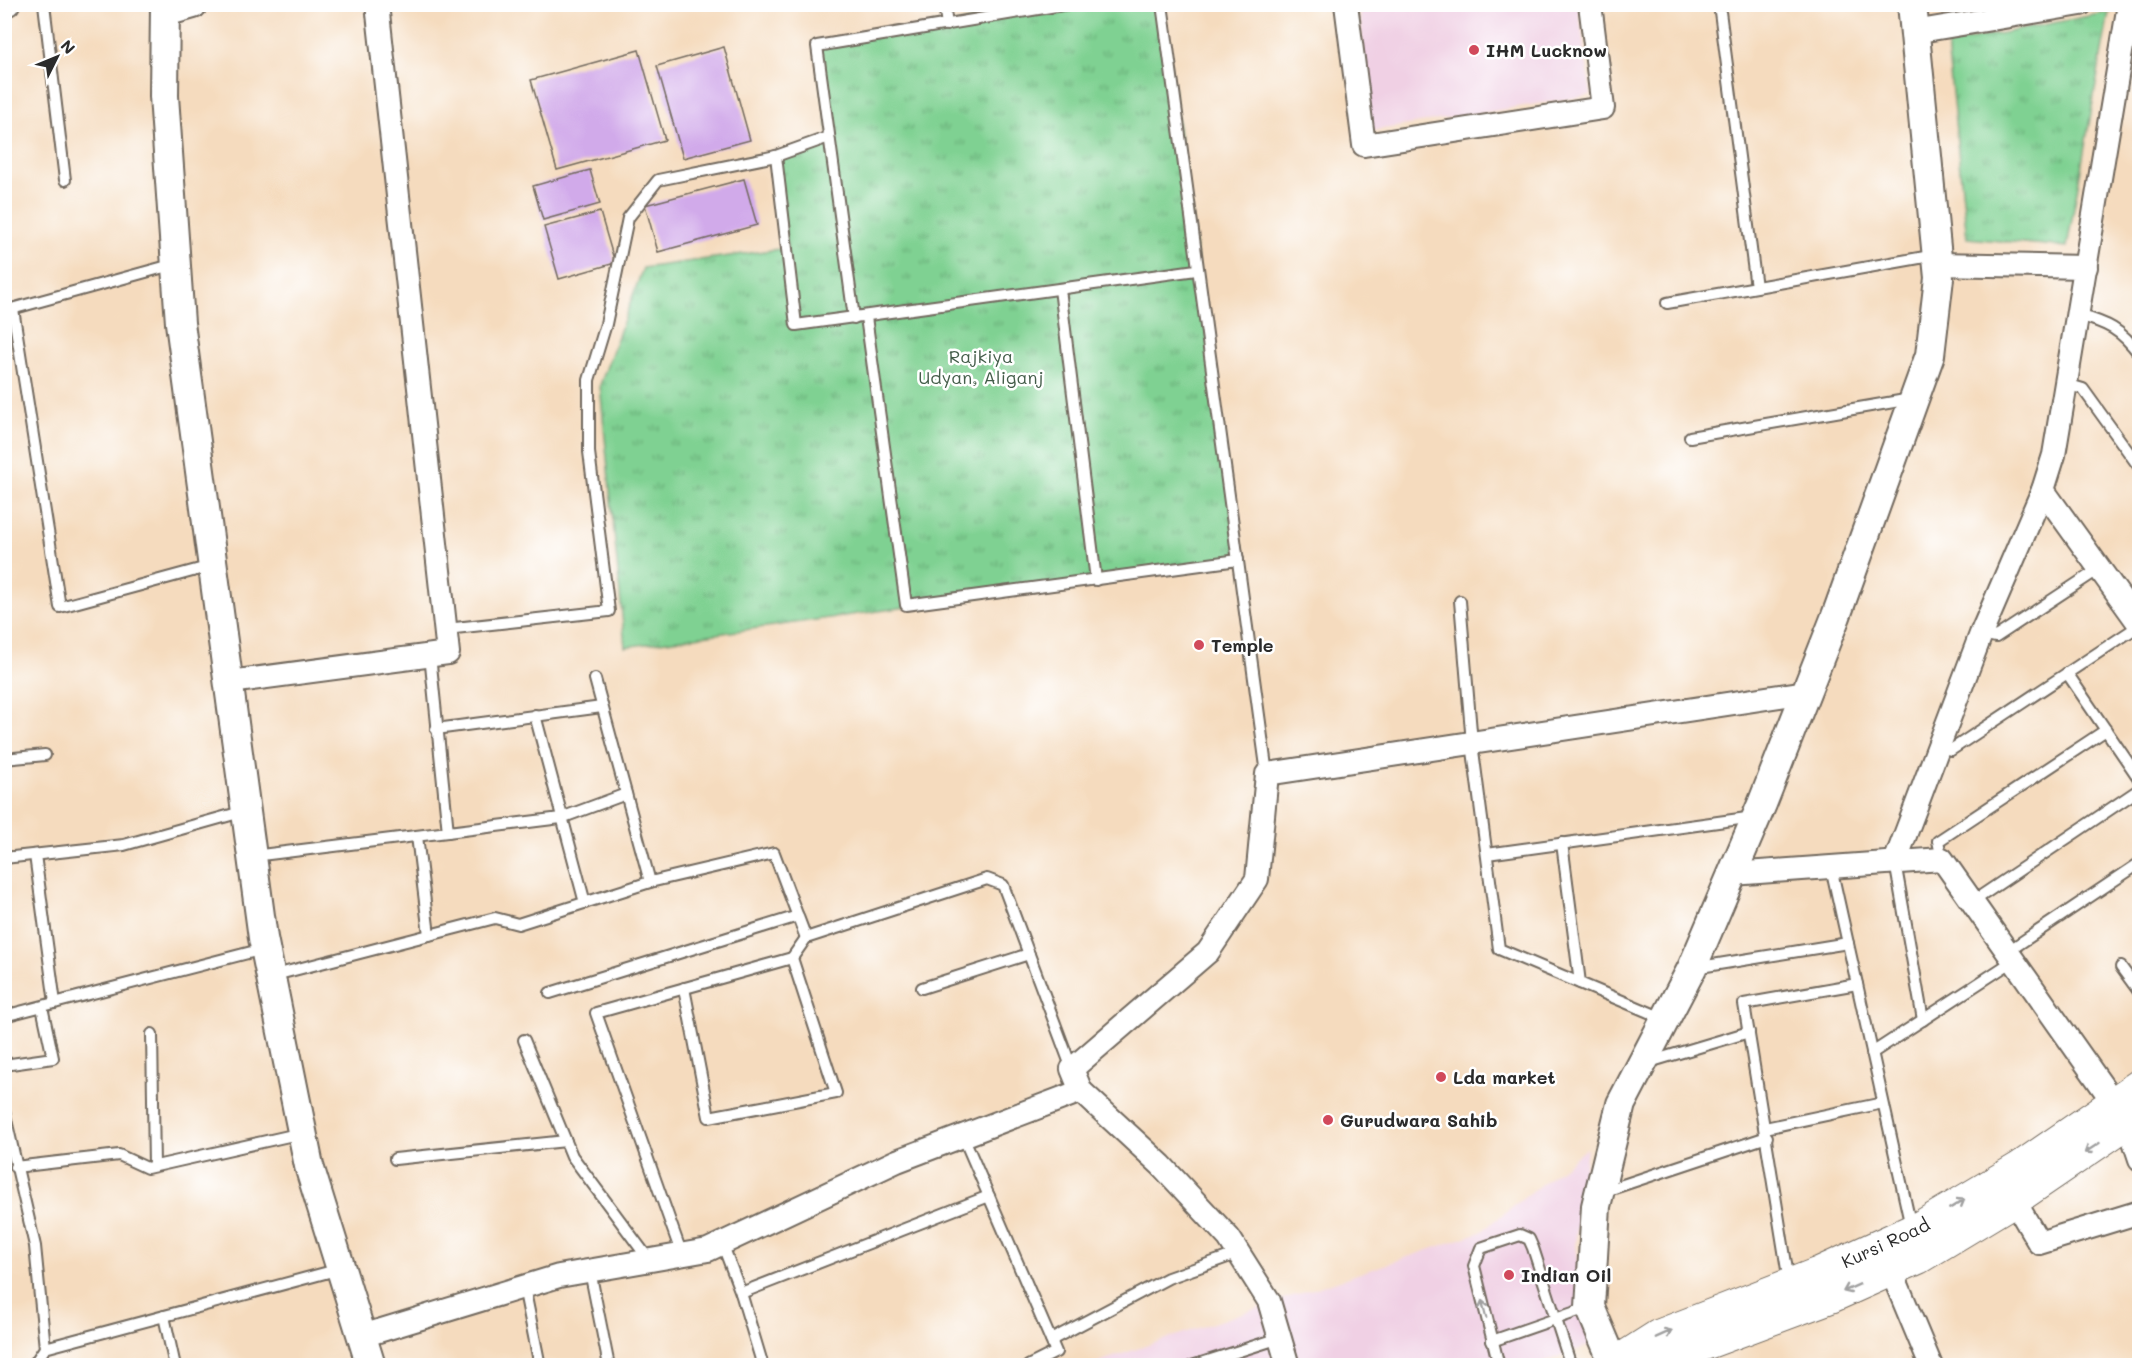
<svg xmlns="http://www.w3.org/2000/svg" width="2144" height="1370" viewBox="0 0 2144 1370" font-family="Mali,sans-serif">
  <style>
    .built { fill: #f0d0e4 }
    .park { fill: url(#park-tufts); stroke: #557e5e; stroke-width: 1.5 }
    .building { fill: #d1aaea }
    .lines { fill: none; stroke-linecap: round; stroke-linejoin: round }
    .service-casing { stroke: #72695e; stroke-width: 14 }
    .minor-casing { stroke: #72695e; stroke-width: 26 }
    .tertiary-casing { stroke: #72695e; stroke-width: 32 }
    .secondary-casing { stroke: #72695e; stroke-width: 34 }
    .service { stroke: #fff; stroke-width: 10 }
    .minor { stroke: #fff; stroke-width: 22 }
    .tertiary { stroke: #fff; stroke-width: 28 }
    .secondary { stroke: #fff; stroke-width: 32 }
    .oneway { stroke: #a0a0a0 }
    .poi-dot { fill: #d1495b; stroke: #fff; stroke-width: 2 }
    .labels { text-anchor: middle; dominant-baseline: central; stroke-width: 5; stroke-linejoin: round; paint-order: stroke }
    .poi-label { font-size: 18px; font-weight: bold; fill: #2b2b2b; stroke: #fff; text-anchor: start }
    .park-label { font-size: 18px; fill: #445d4a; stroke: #fff }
    .street-label { font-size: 18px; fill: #2b2b2b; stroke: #fff }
  </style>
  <defs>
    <pattern id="park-tufts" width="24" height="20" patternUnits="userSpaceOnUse" patternTransform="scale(1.5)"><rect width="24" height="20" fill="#7fd192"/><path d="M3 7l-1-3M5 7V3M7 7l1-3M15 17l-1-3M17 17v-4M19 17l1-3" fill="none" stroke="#68aa77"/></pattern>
  </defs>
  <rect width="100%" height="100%" fill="#fff"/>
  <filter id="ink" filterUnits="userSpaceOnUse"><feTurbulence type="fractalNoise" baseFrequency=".0167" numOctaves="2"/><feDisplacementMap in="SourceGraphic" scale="12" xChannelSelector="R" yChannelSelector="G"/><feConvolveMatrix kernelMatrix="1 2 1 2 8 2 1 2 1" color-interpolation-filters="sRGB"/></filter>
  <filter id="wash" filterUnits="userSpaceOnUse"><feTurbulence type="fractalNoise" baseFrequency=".008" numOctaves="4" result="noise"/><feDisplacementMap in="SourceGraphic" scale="24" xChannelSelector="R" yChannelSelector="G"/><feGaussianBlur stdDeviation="1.35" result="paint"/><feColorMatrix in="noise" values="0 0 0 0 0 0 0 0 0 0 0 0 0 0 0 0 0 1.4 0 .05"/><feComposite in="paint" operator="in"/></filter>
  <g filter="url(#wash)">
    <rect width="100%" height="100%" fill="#f5dbbe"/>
    <g class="built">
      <polygon points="1359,5 1578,5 1591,95 1371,131"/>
      <polygon points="1587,1148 1575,1246 1590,1345 1534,1366 1087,1366 1481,1232"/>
    </g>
    <g class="park">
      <polygon points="1068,5 1162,5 1238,560 625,647 600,385 643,268 787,248 776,156 829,137 817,46"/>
      <polygon points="2109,12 2067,247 1967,238 1947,44"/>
    </g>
    <g id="blocks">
      <g class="building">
        <polygon points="724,47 750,140 683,158 657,66"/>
        <polygon points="639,50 665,140 557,170 531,80"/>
        <polygon points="590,170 600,204 543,220 533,186"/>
        <polygon points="744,179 757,225 658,252 645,205"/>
        <polygon points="600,212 615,263 559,279 544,227"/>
      </g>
    </g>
  </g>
  <g filter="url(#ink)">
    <use href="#blocks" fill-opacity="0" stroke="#72695e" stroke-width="1.5"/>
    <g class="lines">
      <defs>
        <g id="service">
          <polyline points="44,4 65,180"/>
          <polyline points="944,4 947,25"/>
          <polyline points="1162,4 1267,774"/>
          <polyline points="1719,4 1756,287"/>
          <polyline points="776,156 796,325 1196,270"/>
          <polyline points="1060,289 1096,580"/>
          <polyline points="1667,303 1936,255"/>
          <polyline points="13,309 60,607 211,566"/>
          <polyline points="4,311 175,264"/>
          <path d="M2078,315C2107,323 2121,329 2140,355"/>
          <polyline points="866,317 906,605 1238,560"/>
          <polyline points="854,318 817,46 1068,4"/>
          <polyline points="2066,384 2083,389 2140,468"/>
          <polyline points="1690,437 1911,399"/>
          <polyline points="1460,601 1472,743 1499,949 1665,1019"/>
          <polyline points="446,629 609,611 589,452 589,380 606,324 628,218 658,180 776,156 829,137"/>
          <polyline points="1981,634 1996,637 2099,569"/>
          <polyline points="430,655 448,832"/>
          <polyline points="2067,673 2140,780"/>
          <polyline points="595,679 650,882"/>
          <polyline points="535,715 585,903"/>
          <polyline points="436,729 602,707"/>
          <polyline points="1938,746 1951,750 2140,625"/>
          <polyline points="4,759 45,755"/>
          <polyline points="417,836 429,935"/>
          <polyline points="1562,843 1580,983"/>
          <polyline points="1487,854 1754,817"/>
          <polyline points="35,855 55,1003"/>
          <polyline points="253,856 561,818 626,794"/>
          <polyline points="4,858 124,845 245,811"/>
          <polyline points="1942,859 1938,841 2106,730"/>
          <polyline points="1895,862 1923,1020"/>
          <polyline points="1831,867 1911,1227"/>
          <polyline points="1972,902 2140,789"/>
          <polyline points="2007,952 2140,863"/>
          <polyline points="2121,967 2140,993"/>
          <polyline points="1694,968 1848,943"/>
          <polyline points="271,976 495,918 518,924 650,882 774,853 806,938"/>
          <polyline points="684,988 709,1117 836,1093 792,958 806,938 987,879 1003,885 1072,1069"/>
          <polyline points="922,988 1029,954"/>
          <polyline points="550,993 798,916"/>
          <polyline points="4,1016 263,949"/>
          <polyline points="152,1034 154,1166"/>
          <polyline points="524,1040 572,1156 650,1261"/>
          <polyline points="1872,1053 2013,961"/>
          <polyline points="1649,1062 1749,1032"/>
          <polyline points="4,1065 53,1058 42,1007"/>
          <polyline points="4,1111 35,1246 45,1348 33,1366"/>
          <polyline points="1765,1128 1883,1103"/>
          <polyline points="963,1136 1056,1352 1028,1366"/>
          <polyline points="395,1159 566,1141"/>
          <polyline points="15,1167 119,1155 147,1168 302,1133"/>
          <polyline points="1602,1192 1767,1137"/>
          <polyline points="722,1243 741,1293 763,1366"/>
          <polyline points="682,1255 596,1013 792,958"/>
          <polyline points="590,1271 609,1366"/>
          <polyline points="1789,1282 1744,1004 1857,984"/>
          <polyline points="524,1287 540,1366"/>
          <polyline points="741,1293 989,1196"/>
          <polyline points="164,1316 175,1366"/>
          <polyline points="1051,1340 1168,1278 1239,1253"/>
          <polyline points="1492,1341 1590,1307"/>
          <polyline points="45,1348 340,1269"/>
          <polyline points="1192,1366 1280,1338"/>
          <polyline points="1499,1366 1474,1266 1481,1248 1520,1235 1529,1239 1533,1248 1571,1366"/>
        </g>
        <g id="minor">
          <polyline points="1346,4 1364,145 1603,108 1590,4"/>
          <polyline points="4,5 8,4"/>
          <polyline points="1914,32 2081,4"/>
          <polyline points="1937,264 2086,267"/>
          <polyline points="2043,490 2140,625"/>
          <polyline points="230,682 448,653 377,4"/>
          <polyline points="1895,862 1981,634 2043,490 2054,455 2129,4"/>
          <polyline points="1732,874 1942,859 2128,1123 2140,1159"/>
          <polyline points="2014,1200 2039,1243 2140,1212"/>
          <polyline points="1891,1270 1931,1366"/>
          <polyline points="362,1336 559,1276 708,1250 897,1161 1081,1091"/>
          <polyline points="1288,1366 1269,1301 1229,1238 1161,1165 1081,1091 1072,1069 1208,952 1257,879 1267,774 1806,692"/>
        </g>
        <g id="tertiary">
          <polyline points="165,4 164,96 180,323 263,938 309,1166 371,1366"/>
          <polyline points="165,12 193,4"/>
          <polyline points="1614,1364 1590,1307 1596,1206 1621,1104 1692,968 1762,804 1836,616 1930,355 1939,278 1912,4"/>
        </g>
        <g id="secondary">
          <path id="s1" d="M1614,1364L1658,1336L1817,1274L1922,1226L2021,1167L2140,1085"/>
          <polyline points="1621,1364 1664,1359 1833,1296 1918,1258 2014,1200 2140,1114"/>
        </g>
      </defs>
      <use href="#service" class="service-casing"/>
      <use href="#minor" class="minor-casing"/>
      <use href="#tertiary" class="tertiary-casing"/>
      <use href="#secondary" class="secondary-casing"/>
      <use href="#service" class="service"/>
      <use href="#minor" class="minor"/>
      <use href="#tertiary" class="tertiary"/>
      <use href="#secondary" class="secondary"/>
    </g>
    <defs><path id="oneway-shaft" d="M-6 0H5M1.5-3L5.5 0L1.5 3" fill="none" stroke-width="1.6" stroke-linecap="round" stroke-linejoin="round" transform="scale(1.5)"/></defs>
    <g class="oneway">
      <use href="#oneway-shaft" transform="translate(2092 1148) rotate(147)"/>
      <use href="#oneway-shaft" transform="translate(1957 1204) rotate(-31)"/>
      <use href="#oneway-shaft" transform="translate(1851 1288) rotate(156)"/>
      <use href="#oneway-shaft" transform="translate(1484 1309) rotate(-104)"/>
      <use href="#oneway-shaft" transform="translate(1664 1334) rotate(-24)"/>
    </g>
  </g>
  <g class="poi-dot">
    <circle cx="1474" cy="50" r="6"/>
    <circle cx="1199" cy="645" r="6"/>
    <circle cx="1441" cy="1077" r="6"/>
    <circle cx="1328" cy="1120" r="6"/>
    <circle cx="1509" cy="1275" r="6"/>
  </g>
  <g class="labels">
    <g class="poi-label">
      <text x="1486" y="50">IHM Lucknow</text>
      <text x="1211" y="645">Temple</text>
      <text x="1453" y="1077">Lda market</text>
      <text x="1340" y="1120">Gurudwara Sahib</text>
      <text x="1521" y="1275">Indian Oil</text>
    </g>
    <g class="park-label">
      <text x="981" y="356">Rajkiya<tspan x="981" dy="21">Udyan, Aliganj</tspan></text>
    </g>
    <g class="street-label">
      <text stroke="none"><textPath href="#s1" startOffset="298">Kursi Road</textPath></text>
    </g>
  </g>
  <rect width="2144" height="1370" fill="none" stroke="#fff" stroke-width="24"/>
  <g transform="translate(57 57) rotate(47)" stroke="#ffffff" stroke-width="4.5" paint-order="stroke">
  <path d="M0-4.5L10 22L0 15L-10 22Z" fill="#2b2b2b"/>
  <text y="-9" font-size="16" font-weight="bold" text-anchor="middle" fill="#2b2b2b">N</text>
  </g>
</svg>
